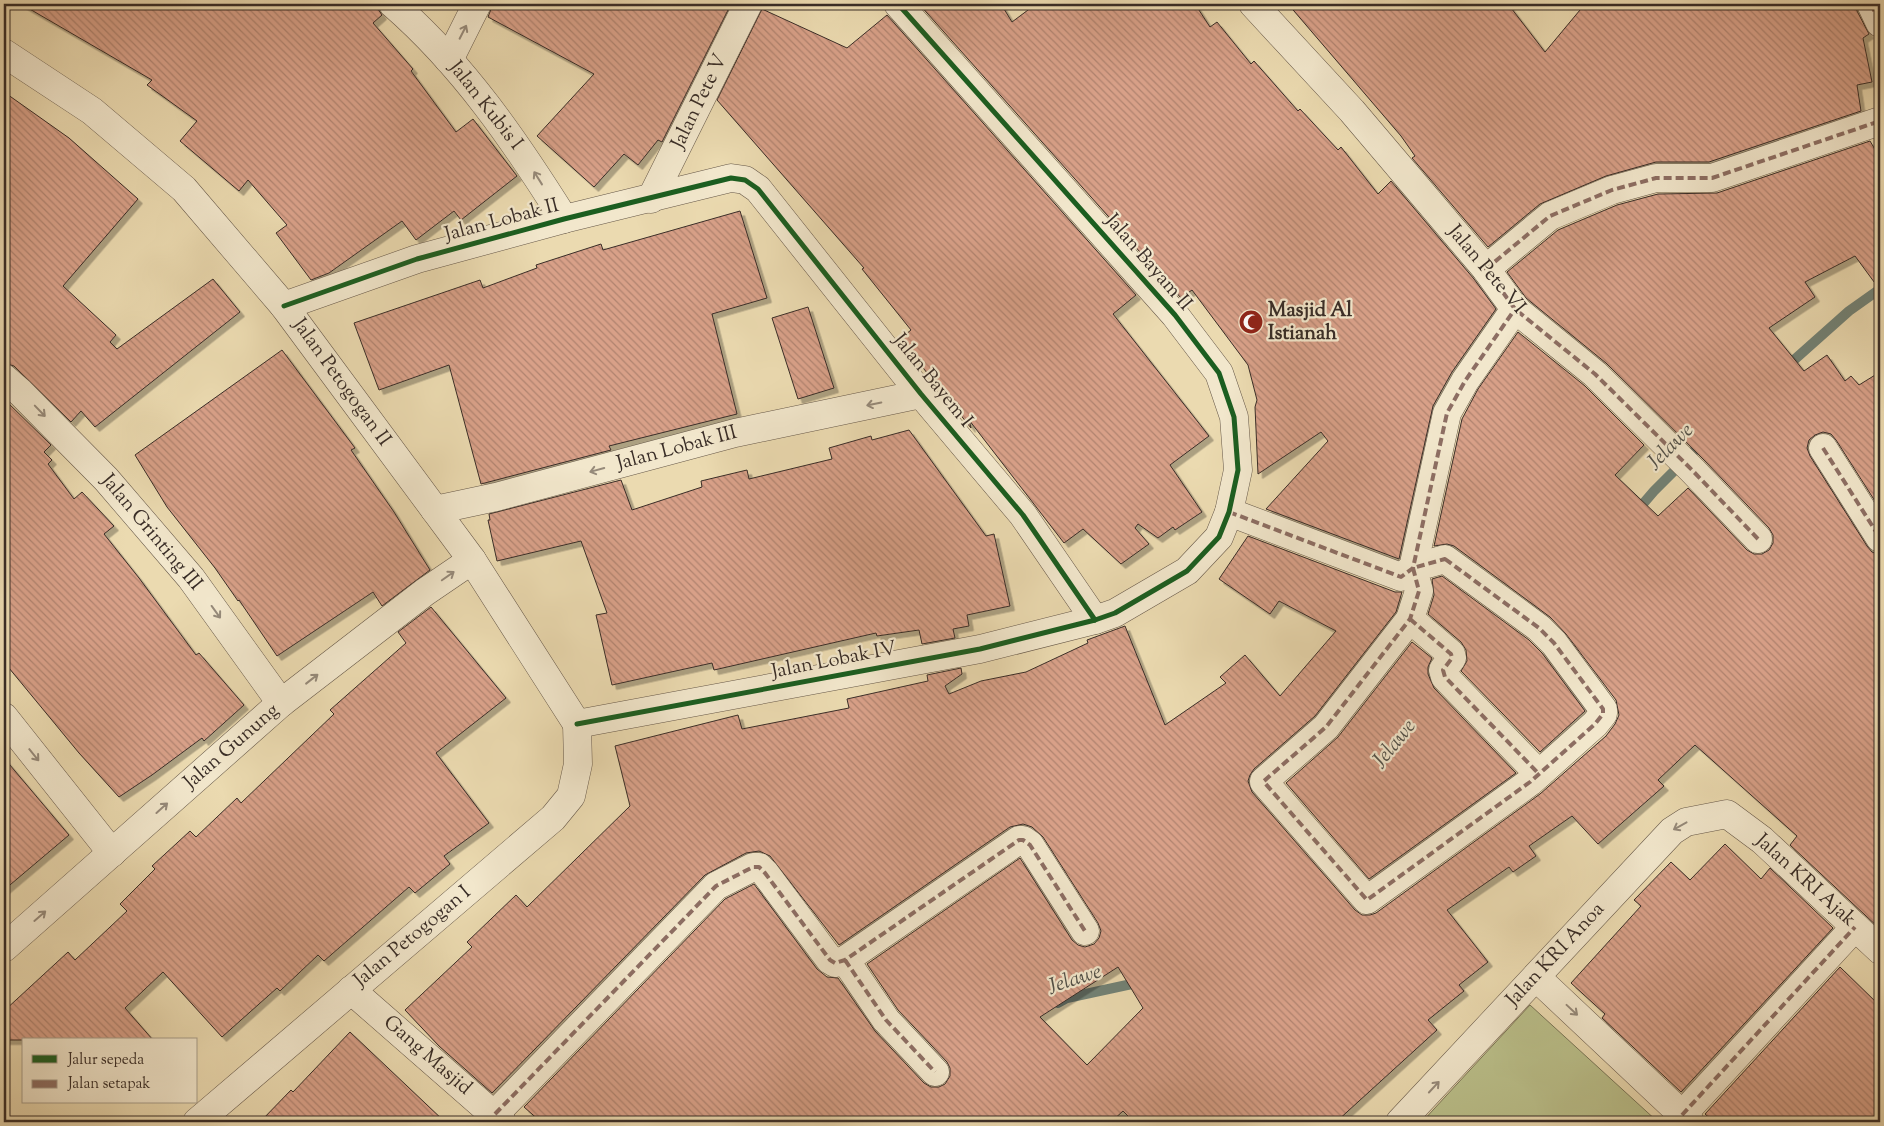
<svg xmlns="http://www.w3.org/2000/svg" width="1884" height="1126" viewBox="0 0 1884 1126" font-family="'Sorts Mill Goudy',serif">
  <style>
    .pitch { fill: #babf8a; stroke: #7a7658 }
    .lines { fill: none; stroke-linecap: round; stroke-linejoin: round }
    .stream { stroke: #728276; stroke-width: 10 }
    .building { fill: url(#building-back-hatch); stroke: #392d27; fill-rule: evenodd; filter: url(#shadow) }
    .minor-casing { stroke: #665849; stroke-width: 29 }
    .minor { stroke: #f2e7cc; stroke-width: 28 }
    .quiet { stroke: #8d6e63; stroke-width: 4; stroke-dasharray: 8 4; stroke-linecap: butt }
    .cycleway-casing { stroke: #f2e7cc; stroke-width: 8 }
    .cycleway { stroke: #1b5e20; stroke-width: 5 }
    .oneway { stroke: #968a7a }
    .labels { text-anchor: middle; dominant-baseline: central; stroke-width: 4.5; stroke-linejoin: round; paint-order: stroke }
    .street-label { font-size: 20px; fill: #392d27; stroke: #f2e7cc }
    .poi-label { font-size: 20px; font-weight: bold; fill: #392d27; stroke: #f2e7cc; text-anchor: start }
    .water-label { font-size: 21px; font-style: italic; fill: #515048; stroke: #f2e7cc }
  </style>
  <defs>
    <pattern id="building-back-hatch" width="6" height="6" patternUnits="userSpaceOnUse" patternTransform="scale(1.25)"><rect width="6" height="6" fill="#d8a088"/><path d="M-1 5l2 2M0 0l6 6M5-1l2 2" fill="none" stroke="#b0836f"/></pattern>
    <filter id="shadow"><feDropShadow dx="4.5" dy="4.5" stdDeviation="0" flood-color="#0004"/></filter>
  </defs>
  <rect width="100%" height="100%" fill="#ebdab0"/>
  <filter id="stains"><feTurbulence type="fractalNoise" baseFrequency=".004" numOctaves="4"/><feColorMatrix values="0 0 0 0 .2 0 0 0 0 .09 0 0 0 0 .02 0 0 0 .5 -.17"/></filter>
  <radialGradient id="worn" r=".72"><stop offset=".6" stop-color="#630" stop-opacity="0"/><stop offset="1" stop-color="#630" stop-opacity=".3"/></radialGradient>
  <polygon class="pitch" points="1530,1005 1658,1122 1422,1122"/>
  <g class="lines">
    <g class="stream">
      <polyline points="1785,368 1849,311 1880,289"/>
      <polyline points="1636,512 1654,491 1704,441"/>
      <polyline points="1058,1003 1067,998 1141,982"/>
    </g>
  </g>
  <g class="building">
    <polygon points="21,4 378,4 378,9 382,15 373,23 413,69 411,71 456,132 473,119 517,176 461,220 454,211 416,240 402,221 329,273 311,280 276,233 287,225 248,180 239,191 180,141 197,121 147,85 152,80"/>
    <polygon points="493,4 731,4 662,142 658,140 638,165 624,154 594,187 537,136 594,74 488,17"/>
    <polygon points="919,4 1001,4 1012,22 1036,4 1195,4 1210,27 1217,22 1251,64 1254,61 1298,111 1300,109 1338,150 1341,147 1378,194 1391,181 1474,279 1496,309 1452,372 1433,406 1399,559 1266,509 1328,441 1321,432 1258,474 1255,407 1257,400 1248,365 1192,290 1181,298"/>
    <polygon points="1288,4 1508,4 1545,52 1585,4 1856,4 1857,11 1869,34 1863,38 1872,82 1857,85 1861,111 1709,162 1656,162 1606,176 1540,204 1488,247 1412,158 1415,156 1401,136"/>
    <polygon points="762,9 847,48 887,15 1136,295 1113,314 1209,436 1170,465 1202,512 1175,530 1173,527 1158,538 1138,524 1135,528 1149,544 1121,564 1083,529 1064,543 969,420 971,428 900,339 911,330 862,269 864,268 717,100"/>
    <polygon points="4,92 69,138 138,199 63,286 116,335 110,342 117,349 213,279 240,312 95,427 81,411 71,422 14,366 4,363"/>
    <path d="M1870,141L1880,158V290L1855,256L1805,282L1815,297L1769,328L1804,371L1827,355L1845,381L1851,376L1859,385L1880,372V509L1836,440L1831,434L1823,432L1815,435L1809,440L1807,448L1810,456L1867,546L1872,552L1880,554V929L1790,845L1797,836L1695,745L1658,780L1664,786L1598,844L1572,816L1529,846L1536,856L1513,872L1509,867L1447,910L1488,962L1459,985L1464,991L1428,1020L1437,1030L1336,1122H1134L1123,1111L1111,1122H541L524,1107L725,899L754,884L817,969L827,977L838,978L875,1031L924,1083L931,1087H939L945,1084L950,1076V1068L947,1062L898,1010L867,964L1020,858L1072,940L1078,945L1085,947L1094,944L1099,938L1101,931L1098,923L1043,837L1032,827L1023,824L1010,827L839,945L770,856L759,851L746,853L705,875L492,1093L439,1046L405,1010L472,947L467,942L516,895L527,907L630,806L615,746L738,715L742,729L849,708L847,699L928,681L927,675L961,668L962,674L945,686L949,694L981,681L1026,672L1088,643L1087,640L1125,626L1165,725L1226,683L1220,677L1245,655L1280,696L1336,631L1279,601L1270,614L1219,579L1248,536L1395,592H1402L1396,612L1315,716L1254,769L1250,775L1248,781L1252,792L1355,910L1362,915H1370L1376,913L1540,794L1606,736L1615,724L1619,715L1616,700L1566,634L1550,617L1454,546L1447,544L1434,546L1462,419L1478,389L1518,332L1585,386L1644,445L1615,475L1658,516L1688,488L1747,550L1754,554H1762L1769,550L1773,543V535L1769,528L1704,460L1606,363L1526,298L1507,272L1558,230L1617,205L1658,194L1717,193ZM1118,967L1143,1008L1087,1065L1040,1017Z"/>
    <polygon points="740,211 767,298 712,314 737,414 609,446 611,450 481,484 449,365 379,390 354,323 480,280 483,288 537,268 536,265 601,244 603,250"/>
    <polygon points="808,307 834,388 798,399 772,318"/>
    <polygon points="282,350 355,448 351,450 394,512 430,570 382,606 373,592 277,656 239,600 238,601 215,568 167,507 135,455"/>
    <polygon points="4,399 51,445 44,452 52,460 48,464 74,499 82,492 114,526 104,534 139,578 196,655 199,653 244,705 204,741 202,738 152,775 119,797 79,753 4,662"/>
    <polygon points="909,430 986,536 994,534 1010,606 967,615 969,626 953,629 955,638 922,644 919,630 877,636 876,633 714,670 712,663 612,685 596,615 607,613 581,541 497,561 488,520 490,520 489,514 621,480 632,510 702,487 701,481 747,470 749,479 832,459 829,448 871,436 872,440"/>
    <polygon points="1442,576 1529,640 1542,653 1585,711 1540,752 1461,671 1467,661 1466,650 1461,642 1428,614 1434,595 1432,579"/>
    <polygon points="431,607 506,698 436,753 489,823 444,856 450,864 415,893 409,887 324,961 318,955 280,991 277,988 222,1037 163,972 125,1008 153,1040 4,1040 4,1011 68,952 75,960 127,911 120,904 155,869 152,866 190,831 196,837 237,798 241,803 334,714 330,710 406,643 398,632"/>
    <polygon points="1412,642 1432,658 1428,667 1428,674 1434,688 1516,773 1369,879 1286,783 1338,737"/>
    <polygon points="4,758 69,835 4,890"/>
    <polygon points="1725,844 1761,879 1770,868 1833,928 1681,1092 1602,1018 1605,1014 1571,983 1641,906 1634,900 1671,862 1690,880"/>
    <polygon points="1840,967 1880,1006 1880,1122 1714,1122 1705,1114"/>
    <polygon points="350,1032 445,1122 260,1122 291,1090 293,1092"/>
  </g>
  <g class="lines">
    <defs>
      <g id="minor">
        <path d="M393,4C463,65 515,141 564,219"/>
        <polyline points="1253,4 1352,111 1486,269 1515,309 1595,374 1693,471 1758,539"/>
        <polyline points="1871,4 1880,23"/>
        <polyline points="4,53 92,111 184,189 284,306 472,560 577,724"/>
        <polyline points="449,60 477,4"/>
        <polyline points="651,199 748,4"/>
        <polyline points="1486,269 1550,216 1612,190 1656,178 1712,178 1880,121"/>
        <polyline points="284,306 417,259 564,219 731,178 745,180 758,189 921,394 1023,515 1095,620"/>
        <polyline points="4,378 20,392 106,479 191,578 281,703"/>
        <polyline points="1823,448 1880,538"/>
        <polyline points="435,510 496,497 735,433 921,394"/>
        <polyline points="1229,512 1401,577 1413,568 1447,413 1465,381 1515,309"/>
        <polygon points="1445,559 1539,628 1554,643 1603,709 1603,714 1595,724 1530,782 1367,900 1264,782 1264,781 1326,727 1410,619 1419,591 1413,568"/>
        <polyline points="1410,619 1451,654 1452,658 1443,670 1445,677 1539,774"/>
        <polyline points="4,717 112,853"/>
        <polyline points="577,724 980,649 1095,620 1115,613 1187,571 1219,537 1229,512 1238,470 1234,417 1219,373 1175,315 898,4"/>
        <polyline points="4,948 281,703 425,592 472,560"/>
        <polyline points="845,960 886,1020 935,1072"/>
        <polyline points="1536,977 1690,1122"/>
        <polyline points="351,990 502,1122"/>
        <polyline points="495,1114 716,886 753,867 759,867 765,873 830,960 835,963 845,960 1019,840 1023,840 1030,845 1085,931"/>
        <polyline points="1682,1115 1855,927"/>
        <polyline points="197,1122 553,818 571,796 578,764 577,724"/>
        <polyline points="1400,1122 1672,831 1686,822 1727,814 1762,840 1880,950"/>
      </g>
    </defs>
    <use href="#minor" class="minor-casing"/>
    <use href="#minor" class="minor"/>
    <g class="quiet">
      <polyline points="1871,4 1880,23"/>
      <polyline points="1823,448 1880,538"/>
      <polyline points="1229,512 1401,577 1413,568 1447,413 1465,381 1515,309"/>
      <polyline points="1758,539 1693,471 1595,374 1515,309 1486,269 1550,216 1612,190 1656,178 1712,178 1880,121"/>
      <polygon points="1445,559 1539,628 1554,643 1603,709 1603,714 1595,724 1530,782 1367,900 1264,782 1264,781 1326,727 1410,619 1419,591 1413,568"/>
      <polyline points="1410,619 1451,654 1452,658 1443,670 1445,677 1539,774"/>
      <polyline points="845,960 886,1020 935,1072"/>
      <polyline points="495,1114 716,886 753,867 759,867 765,873 830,960 835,963 845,960 1019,840 1023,840 1030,845 1085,931"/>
      <polyline points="1682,1115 1855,927"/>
    </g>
    <defs>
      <g id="cycleway">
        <polyline points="284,306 417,259 564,219 731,178 745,180 758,189 921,394 1023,515 1095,620"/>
        <polyline points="577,724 980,649 1095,620 1115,613 1187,571 1219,537 1229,512 1238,470 1234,417 1219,373 1175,315 898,4"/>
      </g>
    </defs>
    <use href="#cycleway" class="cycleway-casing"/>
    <use href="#cycleway" class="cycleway"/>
  </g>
  <defs><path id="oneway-shaft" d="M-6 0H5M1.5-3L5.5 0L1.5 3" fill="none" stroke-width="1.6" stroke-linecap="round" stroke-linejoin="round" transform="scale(1.25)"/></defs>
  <g class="oneway">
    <use href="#oneway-shaft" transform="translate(463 32) rotate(-63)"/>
    <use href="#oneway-shaft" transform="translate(538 178) rotate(-122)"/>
    <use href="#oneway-shaft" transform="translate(874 404) rotate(168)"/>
    <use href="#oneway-shaft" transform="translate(40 411) rotate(46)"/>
    <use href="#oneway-shaft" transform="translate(597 470) rotate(165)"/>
    <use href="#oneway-shaft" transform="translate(448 576) rotate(-35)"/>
    <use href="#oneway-shaft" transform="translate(216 612) rotate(54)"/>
    <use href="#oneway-shaft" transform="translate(312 679) rotate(-38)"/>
    <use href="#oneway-shaft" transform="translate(34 755) rotate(51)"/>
    <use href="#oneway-shaft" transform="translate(162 808) rotate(-42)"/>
    <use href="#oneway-shaft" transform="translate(1680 826) rotate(151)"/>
    <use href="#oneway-shaft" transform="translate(40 916) rotate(-41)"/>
    <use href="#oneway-shaft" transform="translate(1572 1010) rotate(43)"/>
    <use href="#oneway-shaft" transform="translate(1434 1087) rotate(-47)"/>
  </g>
  <defs>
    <symbol id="mosque-disc" viewBox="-11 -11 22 22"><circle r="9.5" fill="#8f2418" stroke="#f2e7cc"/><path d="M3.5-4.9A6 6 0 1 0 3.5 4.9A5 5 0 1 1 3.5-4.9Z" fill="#fff"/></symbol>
  </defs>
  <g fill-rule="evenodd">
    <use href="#mosque-disc" x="1237" y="308" width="28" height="28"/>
  </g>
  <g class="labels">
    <g class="street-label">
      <text transform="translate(700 102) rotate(-64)">Jalan Pete V</text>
      <text transform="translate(485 106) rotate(52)">Jalan Kubis I</text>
      <text transform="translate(502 221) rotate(-15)">Jalan Lobak II</text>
      <text transform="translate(1148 263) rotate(49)">Jalan Bayam II</text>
      <text transform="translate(1486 270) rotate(50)">Jalan Pete VI</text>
      <text transform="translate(932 381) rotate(51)">Jalan Bayem I</text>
      <text transform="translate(341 383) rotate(54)">Jalan Petogogan II</text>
      <text transform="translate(677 449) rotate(-15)">Jalan Lobak III</text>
      <text transform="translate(151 533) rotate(50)">Jalan Grinting III</text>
      <text transform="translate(834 661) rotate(-11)">Jalan Lobak IV</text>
      <text transform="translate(232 747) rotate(-41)">Jalan Gunung</text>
      <text transform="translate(1805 881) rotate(42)">Jalan KRI Ajak</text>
      <text transform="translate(413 937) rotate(-40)">Jalan Petogogan I</text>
      <text transform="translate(1556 955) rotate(-47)">Jalan KRI Anoa</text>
      <text transform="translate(427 1056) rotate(41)">Gang Masjid</text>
    </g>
    <g class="poi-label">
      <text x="1268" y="311">Masjid Al<tspan x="1268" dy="23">Istianah</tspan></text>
    </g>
    <g class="water-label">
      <text transform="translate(1671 447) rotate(-45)">Jelawe</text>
      <text transform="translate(1395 744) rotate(-51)">Jelawe</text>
      <text transform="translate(1075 980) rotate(-18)">Jelawe</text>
    </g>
  </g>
  <rect width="1884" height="1126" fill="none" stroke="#ebdab0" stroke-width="20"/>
  <rect x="5" y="5" width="1874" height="1116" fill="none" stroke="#392d27" stroke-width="2.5"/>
  <rect x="10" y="10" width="1864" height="1106" fill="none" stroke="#392d27"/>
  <rect x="22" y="1038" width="175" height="65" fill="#f2e7cc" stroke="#a89d8a"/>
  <rect x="32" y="1055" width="25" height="8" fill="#1b5e20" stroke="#a89d8a"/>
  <text x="68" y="1064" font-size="15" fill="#392d27">Jalur sepeda</text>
  <rect x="32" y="1080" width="25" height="8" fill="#8d6e63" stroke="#a89d8a"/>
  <text x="68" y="1088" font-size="15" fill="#392d27">Jalan setapak</text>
  <rect width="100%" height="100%" filter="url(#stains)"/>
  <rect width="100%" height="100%" fill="url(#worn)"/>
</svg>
